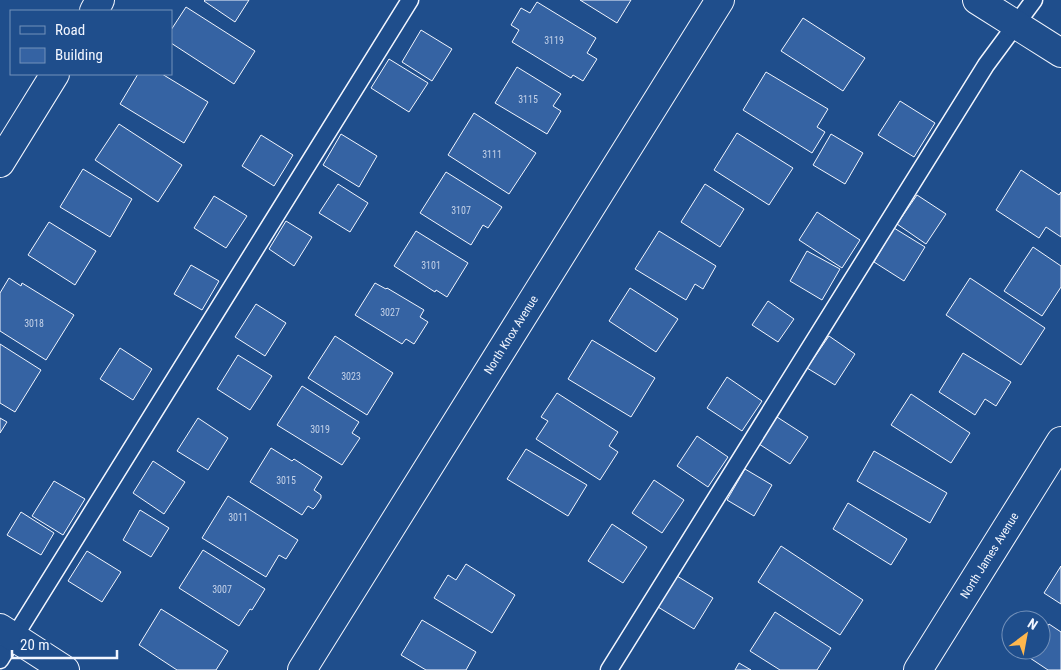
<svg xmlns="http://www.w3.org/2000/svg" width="1061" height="670" viewBox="0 0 1061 670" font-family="'Roboto Condensed',sans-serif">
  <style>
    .building { fill: #3563a3; stroke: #f2f6ff }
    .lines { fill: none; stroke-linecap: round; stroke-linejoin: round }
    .lane-casing { stroke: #f2f6ff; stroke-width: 19 }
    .street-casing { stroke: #f2f6ff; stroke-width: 30 }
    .secondary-casing { stroke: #f2f6ff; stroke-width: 30 }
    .lane { stroke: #1f4e8c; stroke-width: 16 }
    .street { stroke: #1f4e8c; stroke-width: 28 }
    .secondary { stroke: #1f4e8c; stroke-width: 28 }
    .labels { text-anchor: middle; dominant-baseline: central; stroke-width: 4; stroke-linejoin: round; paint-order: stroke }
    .number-label { font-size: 10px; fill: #c3d1e8 }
    .street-label { font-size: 12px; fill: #f2f6ff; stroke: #1f4e8c }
  </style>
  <rect width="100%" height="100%" fill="#1f4e8c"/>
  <g class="building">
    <polygon points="205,0 249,0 235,22 204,1"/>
    <polygon points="580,0 631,0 617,23"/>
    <polygon points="537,2 596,38 587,53 597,59 583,81 573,75 571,78 512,42 519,30 511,25 521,8 530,13"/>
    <polygon points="186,7 255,51 234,84 171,43 171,30"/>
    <polygon points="803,18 865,58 843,91 781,51"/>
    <polygon points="421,30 452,49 432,81 402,62"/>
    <polygon points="389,59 428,83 409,112 371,88"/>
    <polygon points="517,67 561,94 553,106 561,111 547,134 495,103"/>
    <polygon points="766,72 828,109 817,127 825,132 812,153 743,110"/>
    <polygon points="138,74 162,74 208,102 184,143 120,104"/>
    <polygon points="900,101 935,123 914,157 878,135"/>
    <polygon points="474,113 536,153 509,194 448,155"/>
    <polygon points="119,124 182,165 158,202 95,160"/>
    <polygon points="737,133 793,168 769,205 714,170"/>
    <polygon points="341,134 377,156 359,187 323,165"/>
    <polygon points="831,134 863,153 845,184 813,165"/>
    <polygon points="261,135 293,155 274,186 242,166"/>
    <polygon points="83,169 132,199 110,237 60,207"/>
    <polygon points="1021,170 1059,195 1061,192 1061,237 1046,227 1039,238 996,210"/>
    <polygon points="446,172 502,207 488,228 483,225 471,245 420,213"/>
    <polygon points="338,184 368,203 350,232 319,213"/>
    <polygon points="705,184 744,209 720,247 681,222"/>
    <polygon points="917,195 946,214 926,244 897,224"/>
    <polygon points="214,196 247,216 226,248 194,228"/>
    <polygon points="817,212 860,240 842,268 799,240"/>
    <polygon points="286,221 312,237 294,266 269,249"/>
    <polygon points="49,222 96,251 75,285 28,255"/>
    <polygon points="894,228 925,247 904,281 874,262"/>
    <polygon points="416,231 468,263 447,297 436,290 435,292 394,266"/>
    <polygon points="659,231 716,266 703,289 695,284 686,300 635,269"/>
    <polygon points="1033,247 1061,266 1061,287 1042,316 1004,291"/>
    <polygon points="807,251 840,269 822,300 790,281"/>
    <polygon points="191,265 219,281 202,310 174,294"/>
    <polygon points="9,278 21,286 22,283 74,315 46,360 0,331 0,293"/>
    <polygon points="970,278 1045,328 1021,365 946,315"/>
    <polygon points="375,283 386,289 387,288 424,310 420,317 428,322 414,344 406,339 402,344 355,315"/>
    <polygon points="630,288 678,319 656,352 609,321"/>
    <polygon points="768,301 794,319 778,342 752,325"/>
    <polygon points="256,304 286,323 265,356 235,337"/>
    <polygon points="335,336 393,373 367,415 308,378"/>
    <polygon points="829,336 855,354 835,385 807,368"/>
    <polygon points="592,340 655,378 631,417 568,379"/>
    <polygon points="0,344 41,370 15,412 0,403"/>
    <polygon points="120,348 152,369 133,400 100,379"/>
    <polygon points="963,353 1011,382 996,406 985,399 975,415 939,392"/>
    <polygon points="238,355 272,376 250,410 217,389"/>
    <polygon points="727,377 762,401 742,431 707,408"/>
    <polygon points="302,386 359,422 352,433 360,438 342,465 277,425"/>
    <polygon points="557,393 618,432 609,446 618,452 600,480 536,439 548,421 541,417"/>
    <polygon points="911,394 970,433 951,463 891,425"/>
    <polygon points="777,417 808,437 790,464 759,444"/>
    <polygon points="0,418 7,422 0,433"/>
    <polygon points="198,418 228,438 208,470 177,451"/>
    <polygon points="697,436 728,457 708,487 677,466"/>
    <polygon points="271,448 292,461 294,459 322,477 314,490 321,495 321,498 315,507 313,509 308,506 302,515 250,482"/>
    <polygon points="526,449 587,485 568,516 507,479"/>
    <polygon points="874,451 947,493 930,523 857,481"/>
    <polygon points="153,461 185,482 164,514 133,493"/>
    <polygon points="745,469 772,485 754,516 727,500"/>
    <polygon points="654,480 684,500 662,533 632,513"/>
    <polygon points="54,481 85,499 63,535 32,516"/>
    <polygon points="228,496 298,540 286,559 279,555 266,577 202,538"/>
    <polygon points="848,503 907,539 891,565 833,529"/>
    <polygon points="140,510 169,528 151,557 123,540"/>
    <polygon points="21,512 54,533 41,555 7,535"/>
    <polygon points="612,524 647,547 623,583 588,561"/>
    <polygon points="781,546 863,600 840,635 758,582"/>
    <polygon points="203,550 265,589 252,610 250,609 239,626 179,588"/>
    <polygon points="87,551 121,572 102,602 68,581"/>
    <polygon points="466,564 515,595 492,633 434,598 448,575 456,580"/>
    <polygon points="1061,566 1061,604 1044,593"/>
    <polygon points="677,576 713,598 694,629 658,607"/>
    <polygon points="161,609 228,651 216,670 177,670 139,645"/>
    <polygon points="775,612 831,648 817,670 780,670 750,651"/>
    <polygon points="422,620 476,652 466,670 426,670 401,655"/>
    <polygon points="1049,624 1061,632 1061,670 1048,670 1027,656 1031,650 1041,650 1041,635"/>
    <polygon points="739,663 751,670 735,670"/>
  </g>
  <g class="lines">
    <defs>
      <g id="lane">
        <polyline points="0,660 410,0"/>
        <polyline points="609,670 986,65 1034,0"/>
      </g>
      <g id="street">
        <polyline points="94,11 100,0"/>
        <polyline points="0,163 55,74"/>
        <polyline points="0,628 65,670"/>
        <path id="s1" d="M302,670L720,0"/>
        <path id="s2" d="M918,670L1061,441"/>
      </g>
      <polyline id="secondary" points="977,0 1061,53"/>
    </defs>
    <use href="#lane" class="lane-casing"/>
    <use href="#street" class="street-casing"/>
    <use href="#secondary" class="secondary-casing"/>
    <use href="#lane" class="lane"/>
    <use href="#street" class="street"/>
    <use href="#secondary" class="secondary"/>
  </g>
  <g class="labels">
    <g class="number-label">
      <text x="554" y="40">3119</text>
      <text x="528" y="99">3115</text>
      <text x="492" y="154">3111</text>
      <text x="461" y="210">3107</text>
      <text x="431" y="265">3101</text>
      <text x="390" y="312">3027</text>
      <text x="34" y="323">3018</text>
      <text x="351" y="376">3023</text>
      <text x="320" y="429">3019</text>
      <text x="286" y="480">3015</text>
      <text x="238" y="517">3011</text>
      <text x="222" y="589">3007</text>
    </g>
    <g class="street-label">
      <text stroke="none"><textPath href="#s1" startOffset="395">North Knox Avenue</textPath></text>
      <text stroke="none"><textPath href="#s2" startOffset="135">North James Avenue</textPath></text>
    </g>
  </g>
  <rect x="10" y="10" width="162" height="65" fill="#1f4e8c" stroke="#7391ba"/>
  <rect x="20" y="26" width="25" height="8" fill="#1f4e8c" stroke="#7391ba"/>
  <text x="55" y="35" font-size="15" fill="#f2f6ff">Road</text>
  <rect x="20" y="48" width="25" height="15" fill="#3563a3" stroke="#7391ba"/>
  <text x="55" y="60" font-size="15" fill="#f2f6ff">Building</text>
  <g transform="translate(1026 635) rotate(32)"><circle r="24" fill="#1f4e8c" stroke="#7391ba"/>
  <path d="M0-4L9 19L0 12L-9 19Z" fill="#ffb74d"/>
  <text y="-8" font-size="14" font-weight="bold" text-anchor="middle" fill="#f2f6ff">N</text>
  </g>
  <path d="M12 650v8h105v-8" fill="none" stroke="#f2f6ff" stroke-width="2.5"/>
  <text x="20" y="650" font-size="15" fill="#f2f6ff" stroke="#1f4e8c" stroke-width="4" paint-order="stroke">20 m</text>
</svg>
